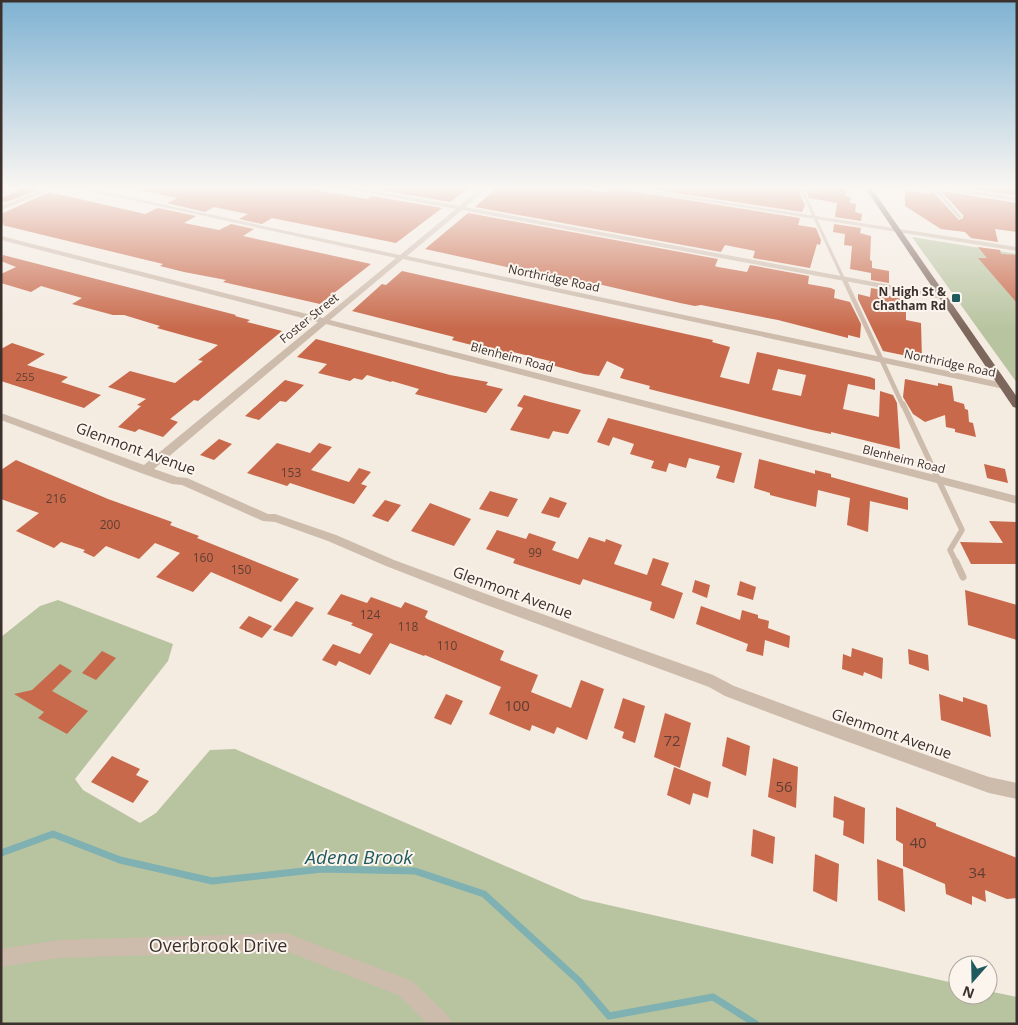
<svg xmlns="http://www.w3.org/2000/svg" width="1018" height="1025" viewBox="0 0 1018 1025" font-family="'Open Sans',sans-serif">
  <style>
    .green { fill: #b8c4a0 }
    .lines { fill: none; stroke-linecap: round; stroke-linejoin: round }
    .stream { stroke: #7fb0b2; stroke-width: 7 }
    .building { fill: #c8694b; fill-rule: evenodd }
    .service-far3 { stroke: #cdbbac; stroke-width: 3 }
    .service-far2 { stroke: #cdbbac; stroke-width: 4.5 }
    .service-far1 { stroke: #cdbbac; stroke-width: 5.5 }
    .service { stroke: #cdbbac; stroke-width: 7 }
    .minor { fill: #cdbbac; fill-rule: evenodd }
    .primary { fill: #7d675c; fill-rule: evenodd }
    .poi-dot { fill: #1f5a5e; stroke: #fbf5ee; stroke-width: 2 }
    .labels { text-anchor: middle; dominant-baseline: central; stroke-width: 4; stroke-linejoin: round; paint-order: stroke }
    .far-number-label { font-size: 11px; fill: #5e3e33 }
    .far-street-label { font-size: 12px; fill: #3b302b; stroke: #fbf5ee }
    .far-poi-label { font-size: 12px; font-weight: bold; fill: #3b302b; stroke: #fbf5ee; text-anchor: end }
    .number-label { font-size: 12px; fill: #5e3e33 }
    .street-label { font-size: 15px; fill: #3b302b; stroke: #fbf5ee }
    .near-number-label { font-size: 15px; fill: #5e3e33 }
    .near-street-label { font-size: 18px; fill: #3b302b; stroke: #fbf5ee }
    .near-water-label { font-size: 19px; font-style: italic; fill: #1f5a5e; stroke: #fbf5ee }
  </style>
  <rect width="100%" height="100%" fill="#f4ebe1"/>
  <g class="green">
    <polygon points="912,237 1017,254 1017,383"/>
    <polygon points="58,600 173,644 168,661 75,779 83,790 140,823 156,813 210,750 235,749 582,899 958,984 958,995 988,995 988,991 1017,997 1017,1024 1,1024 1,637 40,606"/>
  </g>
  <g class="lines">
    <polyline class="stream" points="1,853 53,834 120,860 212,881 322,869 415,871 484,894 579,981 609,1016 713,997 756,1024"/>
  </g>
  <g class="building">
    <polygon points="143,186 296,186 367,199 372,196 442,208 396,243 272,218 262,224 239,219 248,214 214,207 205,212 167,203 178,198 142,191"/>
    <polygon points="387,186 472,186 450,202 380,190"/>
    <polygon points="499,186 560,186 607,192 607,187 800,218 798,225 816,228 821,240 820,245 817,244 810,268 753,258 755,251 725,245 721,252 475,207"/>
    <polygon points="629,186 774,186 798,189 805,205 802,212"/>
    <polygon points="807,186 846,186 845,196 851,197 850,203 856,204 855,212 862,214 861,221 835,217 837,203 809,198 806,190"/>
    <polygon points="943,186 1004,186 1017,187 1017,195"/>
    <polygon points="28,187 38,190 6,202 1,201 1,198"/>
    <polygon points="905,190 931,194 931,190 959,220 963,218 963,215 941,191 1017,203 1017,232 995,229 998,242 971,238 965,232 941,229 905,206"/>
    <polygon points="49,192 145,214 158,208 196,216 184,223 219,230 231,224 254,229 243,236 371,264 320,304 223,282 226,280 184,272 160,266 163,264 2,225 5,224 1,223 1,214"/>
    <polygon points="468,213 718,259 715,266 718,267 747,272 750,265 809,276 808,284 831,288 835,290 834,298 850,302 861,324 860,338 848,335 848,338 778,320 701,305 695,306 680,303 598,284 548,276 425,249"/>
    <polygon points="834,224 861,228 860,233 871,236 870,260 872,261 872,268 889,271 889,283 871,280 871,273 850,269 852,246 844,245 845,234 833,232"/>
    <polygon points="978,247 1000,250 1001,254 1017,255 1017,303 978,258 987,258"/>
    <polygon points="3,255 236,315 235,316 250,320 247,322 282,331 198,401 194,400 170,419 178,422 163,437 139,429 135,432 118,427 141,406 137,405 146,399 108,387 130,371 175,383 203,361 198,360 218,345 157,328 160,326 124,315 113,315 72,304 82,298 41,286 31,292 1,283 1,274 16,267 1,261"/>
    <path d="M402,271L713,340L712,342L730,347L720,377L749,384L757,352L870,377L875,379V390L848,384L843,409L879,417L880,391L893,395L897,403L900,449L831,432V434L812,430L649,389L650,386L620,378L624,369L607,361L599,376L584,374L548,364L550,361L513,352L511,355L452,340L454,337L352,311L382,284L386,285ZM778,369L806,375L801,396L772,390Z"/>
    <polygon points="871,288 889,291 889,296 906,300 906,320 921,323 922,359 883,351 858,299 858,294 870,297"/>
    <polygon points="316,339 450,375 488,382 486,385 503,389 486,413 415,394 419,389 392,381 391,382 367,375 362,380 354,378 350,381 318,373 327,364 297,357"/>
    <polygon points="12,343 45,354 27,365 68,377 61,382 101,395 84,408 1,381 1,349"/>
    <polygon points="905,379 938,386 938,383 952,386 954,401 964,404 965,409 968,410 969,422 973,423 976,437 955,432 955,429 946,427 945,415 925,422 913,414 903,397"/>
    <polygon points="285,380 304,385 286,402 280,401 259,420 245,416"/>
    <polygon points="524,395 546,401 581,410 568,434 553,431 549,439 510,430 523,408 517,406"/>
    <polygon points="608,418 742,453 734,483 716,478 720,466 689,458 686,468 669,463 666,472 651,468 654,461 630,454 634,444 613,437 609,446 597,442"/>
    <polygon points="219,439 232,444 214,460 200,455"/>
    <polygon points="277,443 310,453 319,443 332,447 311,470 349,482 359,468 371,472 361,484 367,486 354,504 290,483 287,486 247,473"/>
    <polygon points="759,459 812,473 815,474 815,470 831,474 831,477 908,498 908,510 870,501 868,532 847,525 850,498 818,490 816,507 770,495 770,493 754,488"/>
    <polygon points="16,460 108,499 172,522 170,525 199,536 197,538 299,579 281,602 211,572 193,592 156,577 180,553 155,543 139,559 106,546 94,557 83,552 85,550 61,542 54,548 16,531 39,513 1,499 1,470"/>
    <polygon points="984,464 1005,469 1008,483 987,478"/>
    <polygon points="490,491 518,499 508,517 479,509"/>
    <polygon points="550,497 567,503 559,518 541,513"/>
    <polygon points="385,500 401,505 388,522 372,516"/>
    <polygon points="430,503 471,519 454,546 411,531"/>
    <polygon points="989,521 1017,522 1017,564 971,564 960,542 1003,543"/>
    <polygon points="497,530 526,539 529,533 556,542 552,550 578,559 589,537 605,542 606,539 622,545 614,564 647,575 653,558 669,563 661,585 683,593 674,619 650,610 652,602 583,579 580,585 513,563 515,559 486,549"/>
    <polygon points="695,580 710,585 707,598 692,592"/>
    <polygon points="740,581 756,587 753,600 737,595"/>
    <polygon points="965,590 1017,605 1017,640 968,625"/>
    <polygon points="341,594 367,603 371,597 401,608 405,602 428,611 425,617 427,619 504,651 500,660 538,675 531,692 571,708 581,680 604,689 587,740 557,727 554,734 532,725 530,731 489,714 501,687 425,655 424,656 390,643 370,675 339,661 336,666 322,660 333,644 360,654 373,634 351,625 353,623 327,614"/>
    <polygon points="296,601 314,608 292,637 273,630"/>
    <polygon points="701,606 740,620 742,610 758,615 758,618 769,621 768,628 790,636 789,648 765,640 763,656 746,651 748,644 696,624"/>
    <polygon points="249,616 272,626 262,638 239,628"/>
    <polygon points="852,648 883,658 882,679 864,672 863,676 842,669 843,654 851,657"/>
    <polygon points="908,649 928,655 929,671 909,664"/>
    <polygon points="102,651 116,658 96,680 82,673"/>
    <polygon points="60,664 72,671 52,691 88,711 67,734 38,718 44,712 14,694 32,690"/>
    <polygon points="446,694 463,701 451,725 434,718"/>
    <polygon points="939,694 963,702 963,697 987,705 991,737 941,720"/>
    <polygon points="623,698 645,706 635,743 622,738 624,732 614,728"/>
    <polygon points="665,713 691,723 680,768 654,757"/>
    <polygon points="727,737 750,746 746,776 722,766"/>
    <polygon points="112,756 140,769 136,775 149,781 133,803 91,782"/>
    <polygon points="773,758 798,767 796,808 768,797"/>
    <polygon points="674,767 711,782 708,798 693,793 690,805 667,795"/>
    <polygon points="834,796 865,808 864,844 843,835 844,821 833,817"/>
    <polygon points="896,807 936,823 936,826 1017,858 1017,898 1007,899 985,890 986,902 972,896 972,905 946,894 945,884 903,866 903,844 896,840"/>
    <polygon points="753,829 775,837 773,864 751,856"/>
    <polygon points="815,854 839,864 837,902 813,891"/>
    <polygon points="877,859 903,869 905,912 878,900"/>
  </g>
  <g class="lines">
    <g class="service-far3">
      <polyline points="800,186 845,282"/>
      <polyline points="932,186 960,217"/>
    </g>
    <polyline class="service-far2" points="845,281 903,406"/>
    <polyline class="service-far1" points="903,404 962,530 950,550 957,564"/>
    <polyline class="service" points="956,562 963,577"/>
    <g class="minor">
      <polygon points="53,186 60,186 1,210 1,206"/>
      <polygon points="67,186 76,186 400,255 456,209 341,188 338,186 348,186 459,206 484,186 490,186 465,207 945,295 945,299 942,299 462,210 407,256 1004,383 1007,384 1007,388 1004,389 403,259 330,320 1017,496 1017,504 326,324 154,469 177,477 187,478 268,514 275,514 336,535 394,560 489,595 713,675 734,686 810,714 989,777 1017,783 1017,799 989,793 810,728 725,696 709,687 481,603 386,566 328,541 275,522 263,521 182,485 172,484 141,473 1,420 1,413 144,465 318,322 1,240 1,236 323,318 396,258"/>
      <polygon points="609,186 620,186 1017,247 1017,251"/>
      <polygon points="920,186 932,186 1017,197 1017,201"/>
      <polygon points="286,933 412,981 449,1017 452,1024 428,1024 398,995 286,951 59,958 1,967 1,949 59,940"/>
    </g>
    <polygon class="primary" points="864,186 870,186 1017,397 1017,408 1013,407"/>
  </g>
  <linearGradient id="sky" x2="0" y2="1"><stop stop-color="#7eb2d2"/><stop offset="0.57" stop-color="#faf6f2"/><stop offset="1" stop-color="#faf6f2" stop-opacity="0"/></linearGradient>
  <rect width="1018" height="329" fill="url(#sky)"/>
  <rect class="poi-dot" x="951" y="293" width="10" height="10" rx="2.5"/>
  <g class="labels">
    <g class="far-number-label">
      <text x="25" y="376">255</text>
    </g>
    <g class="far-street-label">
      <text transform="translate(554 278) rotate(12)">Northridge Road</text>
      <text transform="translate(309 318) rotate(-39)">Foster Street</text>
      <text transform="translate(512 357) rotate(15)">Blenheim Road</text>
      <text transform="translate(950 363) rotate(12)">Northridge Road</text>
      <text transform="translate(904 459) rotate(14)">Blenheim Road</text>
    </g>
    <g class="far-poi-label">
      <text x="946" y="291">N High St &amp;<tspan x="946" dy="14">Chatham Rd</tspan></text>
    </g>
    <g class="number-label">
      <text x="291" y="472">153</text>
      <text x="56" y="498">216</text>
      <text x="110" y="524">200</text>
      <text x="535" y="552">99</text>
      <text x="203" y="557">160</text>
      <text x="241" y="569">150</text>
      <text x="370" y="614">124</text>
      <text x="408" y="626">118</text>
      <text x="447" y="645">110</text>
    </g>
    <g class="street-label">
      <text transform="translate(136 448) rotate(20)">Glenmont Avenue</text>
      <text transform="translate(513 592) rotate(20)">Glenmont Avenue</text>
      <text transform="translate(892 733) rotate(19)">Glenmont Avenue</text>
    </g>
    <g class="near-number-label">
      <text x="517" y="705">100</text>
      <text x="672" y="740">72</text>
      <text x="784" y="786">56</text>
      <text x="918" y="842">40</text>
      <text x="977" y="872">34</text>
    </g>
    <g class="near-street-label">
      <text x="218" y="945">Overbrook Drive</text>
    </g>
    <g class="near-water-label">
      <text x="359" y="857">Adena Brook</text>
    </g>
  </g>
  <rect width="1018" height="1025" fill="none" stroke="#3b302b" stroke-width="5"/>
  <g transform="translate(973 980) rotate(200)"><circle r="24" fill="#fbf5ee" stroke="#aea6a0"/>
  <path d="M0-4L9 19L0 12L-9 19Z" fill="#1f5a5e"/>
  <text y="-8" font-size="14" font-weight="bold" text-anchor="middle" fill="#3b302b">N</text>
  </g>
</svg>
